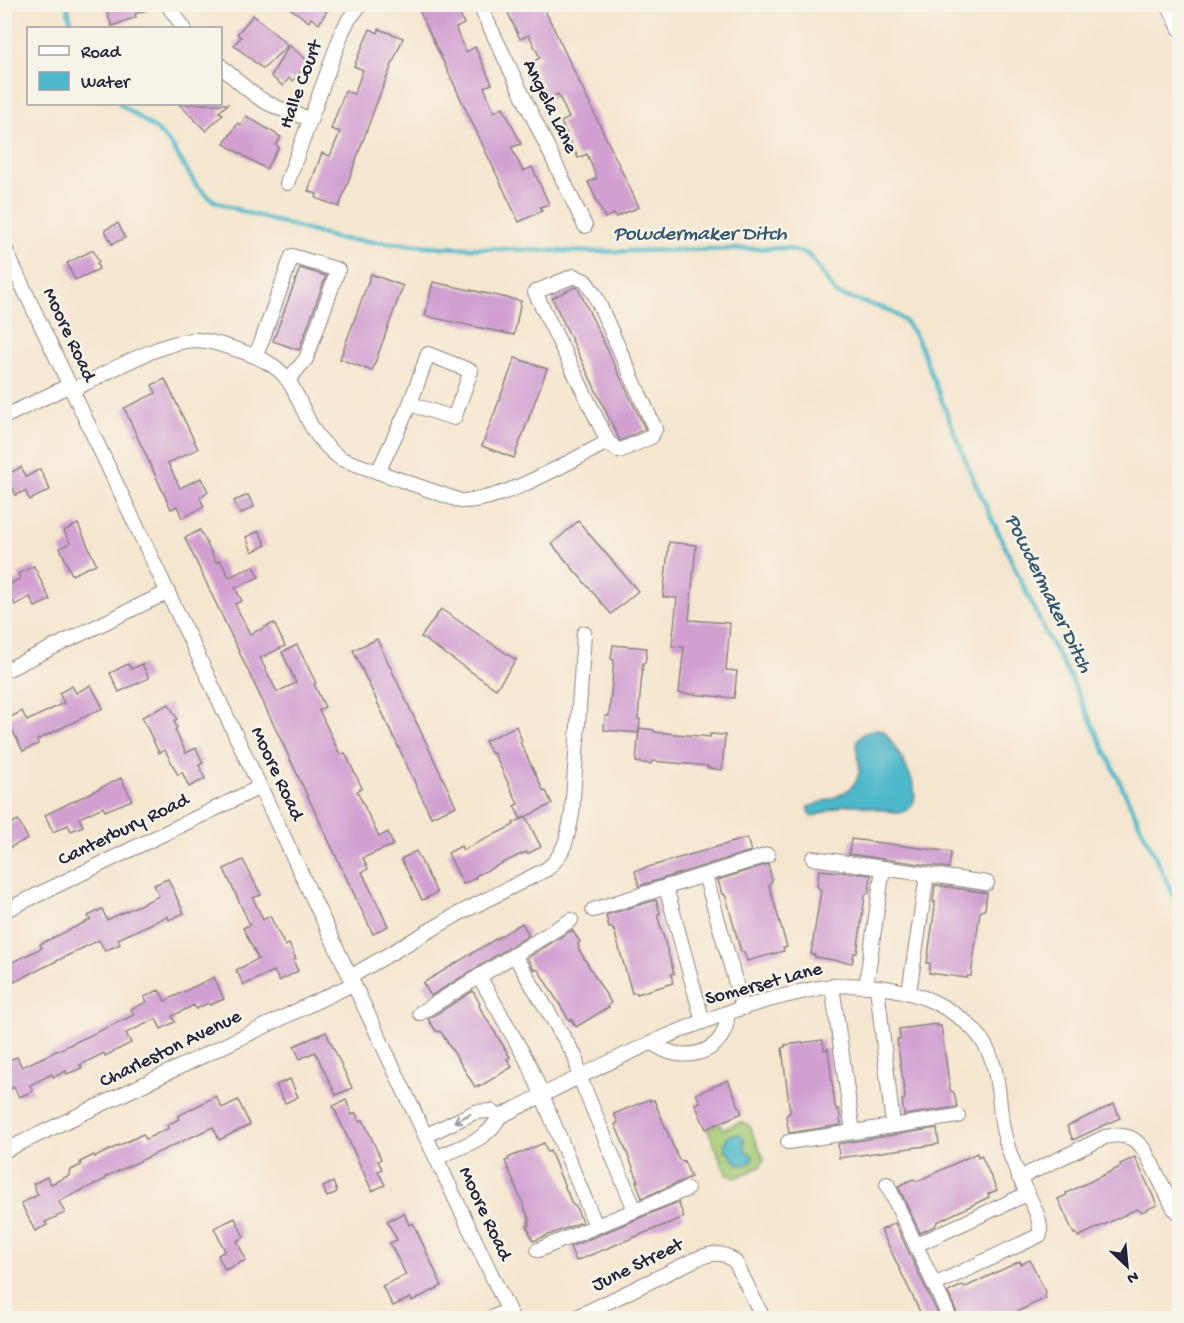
<svg xmlns="http://www.w3.org/2000/svg" width="1184" height="1323" viewBox="0 0 1184 1323" font-family="'Gochi Hand',sans-serif">
  <style>
    .green { fill: #a4c973; stroke: #637657; stroke-width: 1.5 }
    .water { fill: #4db8c9; stroke: #386d82; stroke-width: 1.5 }
    .lines { fill: none; stroke-linecap: round; stroke-linejoin: round }
    .stream { stroke: #4db8c9; stroke-width: 4.5 }
    .building { fill: #d1a0d1 }
    .minor-casing { stroke: #8c8485; stroke-width: 16 }
    .minor { stroke: #fff; stroke-width: 14 }
    .oneway { stroke: #9c9ca7 }
    .labels { text-anchor: middle; dominant-baseline: central; stroke-width: 5; stroke-linejoin: round; paint-order: stroke }
    .street-label { font-size: 20px; fill: #22223b; stroke: #f7f3e8 }
    .water-label { font-size: 21px; font-style: italic; fill: #31566d; stroke: #f7f3e8 }
  </style>
  <rect width="100%" height="100%" fill="#f7f3e8"/>
  <filter id="ink" filterUnits="userSpaceOnUse"><feTurbulence type="fractalNoise" baseFrequency=".0167" numOctaves="2"/><feDisplacementMap in="SourceGraphic" scale="12" xChannelSelector="R" yChannelSelector="G"/><feConvolveMatrix kernelMatrix="1 2 1 2 8 2 1 2 1" color-interpolation-filters="sRGB"/></filter>
  <filter id="wash" filterUnits="userSpaceOnUse"><feTurbulence type="fractalNoise" baseFrequency=".008" numOctaves="4" result="noise"/><feDisplacementMap in="SourceGraphic" scale="24" xChannelSelector="R" yChannelSelector="G"/><feGaussianBlur stdDeviation="1.35" result="paint"/><feColorMatrix in="noise" values="0 0 0 0 0 0 0 0 0 0 0 0 0 0 0 0 0 1.4 0 .05"/><feComposite in="paint" operator="in"/></filter>
  <g filter="url(#wash)">
    <rect width="100%" height="100%" fill="#f5e6cf"/>
    <polygon class="green" points="740,1122 749,1125 764,1159 760,1167 736,1178 727,1175 707,1128 719,1123 724,1129"/>
    <g class="water">
      <path d="M877,729L884,731C896,749 937,805 899,813L857,805H845L811,817L808,807C823,801 844,797 854,784C872,762 836,738 877,729Z"/>
      <path d="M739,1134L744,1138L745,1151L753,1155L752,1161L745,1165L738,1164L725,1149C723,1138 729,1134 739,1134Z"/>
    </g>
    <g class="lines">
      <g class="stream">
        <polyline points="67,4 72,28"/>
        <polyline points="120,104 158,131 172,146 196,185 214,201 244,212 339,239 442,247 588,252 787,248 807,254 813,260 836,294 889,310 905,321 917,338 971,474 1046,634 1071,679 1180,909"/>
      </g>
    </g>
    <g id="blocks">
      <g class="building">
        <polygon points="104,4 155,4 155,7 135,14 136,17 112,26"/>
        <polygon points="284,4 321,4 328,9 319,24 311,18 309,22"/>
        <polygon points="416,4 455,4 464,24 456,28 457,32 466,52 475,47 492,84 484,87 494,112 503,107 521,144 512,147 513,151 523,171 532,167 549,204 540,207 542,211 519,222"/>
        <polygon points="504,4 542,4 639,207 616,217 614,214 605,218 588,182 597,178 587,154 578,158 561,122 569,118 560,98 558,94 549,99 532,62 540,58 529,35 520,39"/>
        <polygon points="253,15 288,45 263,69 234,45 241,37 237,34"/>
        <polygon points="370,29 378,33 379,29 403,38 378,99 339,207 316,198 317,194 308,191 322,153 330,156 340,132 331,129 345,91 354,94 363,70 354,66"/>
        <polygon points="289,45 309,62 293,81 289,78 283,86 271,76"/>
        <polygon points="179,104 228,104 219,112 223,114 206,131"/>
        <polygon points="246,116 281,137 276,145 279,147 266,169 224,144 238,123 241,125"/>
        <polygon points="118,223 125,238 112,244 105,230"/>
        <polygon points="93,250 99,262 97,263 99,269 75,280 67,263"/>
        <polygon points="300,268 326,276 299,350 273,341"/>
        <polygon points="371,274 403,286 372,371 340,359"/>
        <polygon points="433,282 521,301 514,335 425,316"/>
        <polygon points="575,287 578,288 645,429 620,441 552,298"/>
        <polygon points="515,358 547,369 514,458 482,446"/>
        <polygon points="165,379 198,449 168,463 180,488 201,478 208,491 200,498 204,507 182,518 177,506 171,509 124,408 156,393 152,385"/>
        <polygon points="21,467 26,477 40,469 50,490 30,500 25,491 16,495 6,475"/>
        <polygon points="248,495 254,507 240,514 234,501"/>
        <polygon points="578,521 638,591 611,614 552,544"/>
        <polygon points="78,524 96,564 72,575 60,548 70,543 64,531"/>
        <polygon points="200,530 216,562 220,560 229,577 254,566 259,577 235,588 242,601 235,604 250,634 274,623 285,646 260,658 277,692 296,683 282,652 297,645 316,683 314,684 325,707 319,710 340,755 345,753 362,788 357,791 379,837 388,832 393,845 363,858 368,869 362,872 388,926 373,934 185,538"/>
        <polygon points="259,531 266,545 252,552 246,537"/>
        <polygon points="669,542 696,545 689,620 730,623 726,670 737,671 734,698 679,693 684,647 672,646 677,598 663,597"/>
        <polygon points="34,566 50,600 35,607 30,597 15,605 13,601 4,605 4,587 20,579 18,574"/>
        <polygon points="441,609 516,660 496,689 421,637"/>
        <polygon points="377,639 456,806 431,817 353,650"/>
        <polygon points="613,645 647,648 645,663 643,663 638,719 640,719 639,733 604,730 605,716 609,716 614,660 611,659"/>
        <polygon points="128,664 131,669 142,664 149,678 119,692 110,673"/>
        <polygon points="91,685 103,708 37,740 38,744 23,751 7,719 22,711 27,721 64,703 59,693 72,686 76,693"/>
        <polygon points="169,704 177,719 174,721 177,728 175,730 186,753 196,748 203,763 199,765 205,779 189,787 182,772 178,775 165,750 159,753 142,717"/>
        <polygon points="516,726 522,741 520,742 544,792 546,791 552,804 521,819 514,806 518,804 494,753 492,754 485,741"/>
        <polygon points="639,728 654,730 654,732 710,737 710,734 725,735 722,770 707,768 708,766 652,761 651,764 636,762"/>
        <polygon points="121,778 132,800 105,811 103,807 79,818 83,826 71,831 68,825 53,832 45,815"/>
        <polygon points="526,817 541,847 527,854 526,852 475,876 476,878 463,884 448,853 461,846 463,850 514,825 513,823"/>
        <polygon points="18,820 28,839 4,850 4,827"/>
        <polygon points="747,838 751,851 639,886 635,871"/>
        <polygon points="851,839 951,852 949,868 849,854"/>
        <polygon points="416,851 437,893 422,900 401,859"/>
        <polygon points="243,860 261,895 253,898 263,920 270,916 285,946 289,944 296,959 293,960 298,971 279,981 274,971 244,985 236,970 258,959 243,928 250,925 224,869"/>
        <polygon points="768,864 772,880 769,885 787,947 783,948 784,951 747,961 744,952 741,952 726,897 724,894 722,894 718,880"/>
        <polygon points="819,870 871,875 869,893 867,893 865,896 857,953 854,953 852,963 815,957 815,955 811,954 821,890 817,886"/>
        <polygon points="168,879 184,913 169,920 168,916 118,939 120,944 105,951 99,940 4,987 4,966 42,948 40,944 90,920 88,916 102,909 107,920 159,896 154,885"/>
        <polygon points="935,885 987,893 985,909 980,912 971,976 967,976 967,978 929,973 930,963 927,963 935,906 935,902 933,902"/>
        <polygon points="656,900 660,913 658,914 658,918 674,973 671,974 673,983 637,994 636,992 632,993 614,930 613,931 612,927 609,928 606,915"/>
        <polygon points="522,923 529,935 431,996 423,983"/>
        <polygon points="572,930 580,942 578,944 579,947 578,948 611,1003 608,1005 609,1007 576,1027 571,1019 569,1020 539,971 536,969 534,970 527,958"/>
        <polygon points="214,977 224,999 210,1005 208,1003 196,1009 194,1005 172,1016 175,1022 161,1029 156,1019 126,1033 131,1043 105,1056 104,1053 80,1065 82,1068 67,1074 66,1071 54,1077 52,1074 30,1085 33,1091 19,1097 14,1087 4,1092 4,1062 17,1057 22,1067 134,1015 131,1009 147,1002 144,997 159,990 165,1001"/>
        <polygon points="473,991 480,1004 479,1005 480,1008 510,1057 507,1059 512,1067 479,1087 478,1085 475,1087 441,1032 436,1031 428,1019"/>
        <polygon points="937,1024 937,1026 941,1026 950,1090 954,1093 957,1107 904,1115 902,1100 904,1100 905,1096 897,1039 900,1039 899,1029"/>
        <polygon points="326,1032 352,1088 336,1095 315,1052 300,1059 294,1046"/>
        <polygon points="823,1040 824,1050 828,1049 835,1106 837,1110 839,1109 841,1125 789,1133 786,1116 790,1112 782,1048 785,1047 785,1045"/>
        <polygon points="290,1079 298,1097 285,1103 276,1085"/>
        <polygon points="728,1080 742,1113 706,1129 695,1104 700,1102 696,1094"/>
        <polygon points="216,1096 222,1108 238,1100 250,1125 219,1140 213,1127 105,1177 106,1179 59,1201 65,1213 45,1222 47,1225 35,1231 21,1203 38,1195 33,1184 47,1177 51,1184 70,1175 69,1171 81,1165 80,1162 94,1155 95,1157 143,1134 146,1139 169,1128 167,1125 179,1119 178,1116"/>
        <polygon points="650,1099 650,1101 654,1100 679,1160 684,1161 691,1177 642,1198 636,1181 638,1181 637,1177 615,1124 618,1123 614,1114"/>
        <polygon points="346,1100 352,1115 356,1113 359,1121 363,1120 381,1159 378,1161 382,1169 378,1171 385,1185 372,1191 333,1106"/>
        <polygon points="1114,1104 1120,1118 1073,1140 1067,1126"/>
        <polygon points="937,1128 939,1144 839,1158 838,1144"/>
        <polygon points="544,1143 547,1152 550,1151 572,1204 576,1207 582,1222 533,1241 527,1226 530,1225 528,1222 530,1221 505,1161 509,1160 508,1158"/>
        <polygon points="977,1153 978,1157 981,1155 997,1190 988,1194 989,1197 937,1222 935,1226 920,1233 898,1186 913,1179 918,1181"/>
        <polygon points="1135,1157 1157,1205 1142,1212 1137,1209 1078,1237 1076,1233 1074,1234 1058,1199 1067,1195 1066,1193 1118,1168 1121,1166 1120,1164"/>
        <polygon points="333,1182 337,1192 327,1197 323,1187"/>
        <polygon points="678,1202 684,1217 576,1261 570,1247"/>
        <polygon points="404,1213 409,1225 413,1223 442,1286 412,1301 410,1298 393,1306 382,1286 406,1275 390,1243 397,1240 387,1221"/>
        <polygon points="235,1218 244,1237 237,1241 246,1260 225,1270 218,1255 225,1251 214,1228"/>
        <polygon points="895,1223 926,1289 940,1318 923,1318 881,1230"/>
        <polygon points="1030,1260 1046,1294 1044,1295 1046,1298 1004,1318 959,1318 948,1292 963,1285 964,1287 968,1286 1020,1261 1021,1264"/>
      </g>
    </g>
  </g>
  <g filter="url(#ink)">
    <use href="#blocks" fill-opacity="0" stroke="#8c8485" stroke-width="1.5"/>
    <g class="lines">
      <defs>
        <g id="minor">
          <polyline points="167,4 184,28"/>
          <polyline points="479,4 585,226"/>
          <polyline points="1168,4 1180,29"/>
          <path d="M220,65C254,97 265,106 311,119"/>
          <polyline points="287,183 343,30 349,19 361,4"/>
          <polyline points="4,247 512,1318"/>
          <polyline points="255,356 261,343 292,256 338,270 306,359 288,380"/>
          <path d="M72,390C105,374 161,341 196,340C211,340 227,347 241,351C258,357 276,364 287,379C299,395 304,416 315,432C322,443 331,451 341,459L461,501C503,502 569,461 608,442L535,292L574,276L585,281L595,295L655,429L651,437L619,451L608,442"/>
          <polyline points="4,417 70,385"/>
          <polyline points="378,472 410,404 428,354 471,371 454,418 410,404"/>
          <polyline points="4,671 168,592"/>
          <polyline points="813,858 987,883"/>
          <polyline points="705,875 743,1008"/>
          <polyline points="666,887 703,1022"/>
          <polyline points="593,910 768,855"/>
          <polyline points="4,911 260,787"/>
          <polyline points="514,955 575,1056 580,1078 635,1210"/>
          <polyline points="479,976 530,1066 596,1226"/>
          <path d="M350,977L458,914L547,869C565,854 568,836 572,814L584,633"/>
          <polyline points="832,986 853,1132"/>
          <polyline points="866,986 883,868"/>
          <polyline points="877,987 893,1126"/>
          <polyline points="909,992 927,875"/>
          <polyline points="420,1013 571,920"/>
          <path d="M653,1043C681,1066 729,1054 727,1013"/>
          <polyline points="425,1136 475,1112 491,1111 499,1117"/>
          <polyline points="788,1142 958,1116"/>
          <polyline points="4,1151 353,984"/>
          <path d="M436,1158C457,1148 489,1140 499,1117C585,1074 673,1027 765,1001C787,995 809,989 832,986C865,983 904,988 934,1002C954,1012 974,1025 985,1045C1000,1071 998,1100 1003,1129C1007,1147 1013,1164 1021,1180C1028,1197 1042,1216 1040,1235L934,1285"/>
          <path d="M1019,1178L1105,1137C1123,1133 1134,1136 1145,1151L1174,1208L1180,1214"/>
          <polyline points="887,1184 950,1318"/>
          <polyline points="916,1245 1027,1194"/>
          <polyline points="538,1250 687,1189"/>
          <polyline points="492,1318 508,1310"/>
          <path d="M575,1318L696,1259C712,1253 723,1250 736,1263L763,1318"/>
        </g>
      </defs>
      <use href="#minor" class="minor-casing"/>
      <use href="#minor" class="minor"/>
    </g>
    <defs><path id="oneway-shaft" d="M-6 0H5M1.5-3L5.5 0L1.5 3" fill="none" stroke-width="1.6" stroke-linecap="round" stroke-linejoin="round" transform="scale(1.5)"/></defs>
    <use class="oneway" href="#oneway-shaft" transform="translate(462 1118) rotate(154)"/>
  </g>
  <g class="labels">
    <g class="street-label">
      <text transform="translate(302 85) rotate(-70)">Halle Court</text>
      <text transform="translate(549 107) rotate(64)">Angela Lane</text>
      <text transform="translate(68 335) rotate(65)">Moore Road</text>
      <text transform="translate(276 774) rotate(65)">Moore Road</text>
      <text transform="translate(124 831) rotate(-26)">Canterbury Road</text>
      <text transform="translate(764 985) rotate(-15)">Somerset Lane</text>
      <text transform="translate(171 1050) rotate(-26)">Charleston Avenue</text>
      <text transform="translate(484 1214) rotate(65)">Moore Road</text>
      <text transform="translate(638 1266) rotate(-26)">June Street</text>
    </g>
    <g class="water-label">
      <text x="700" y="235">Powdermaker Ditch</text>
      <text transform="translate(1047 594) rotate(64)">Powdermaker Ditch</text>
    </g>
  </g>
  <rect width="1184" height="1323" fill="none" stroke="#f7f3e8" stroke-width="24"/>
  <rect x="27" y="27" width="195" height="78" fill="#f7f3e8" stroke="#a29fa3" stroke-width="1.5"/>
  <rect x="39" y="46" width="30" height="9" fill="#ffffff" stroke="#a29fa3" stroke-width="1.5"/>
  <text x="81" y="57" font-size="18" fill="#22223b">Road</text>
  <rect x="39" y="72" width="30" height="18" fill="#4db8c9" stroke="#a29fa3" stroke-width="1.5"/>
  <text x="81" y="87" font-size="18" fill="#22223b">Water</text>
  <g transform="translate(1127 1266) rotate(154)" stroke="#f7f3e8" stroke-width="4.5" paint-order="stroke">
  <path d="M0-4.5L10 22L0 15L-10 22Z" fill="#22223b"/>
  <text y="-9" font-size="16" font-weight="bold" text-anchor="middle" fill="#22223b">N</text>
  </g>
</svg>
